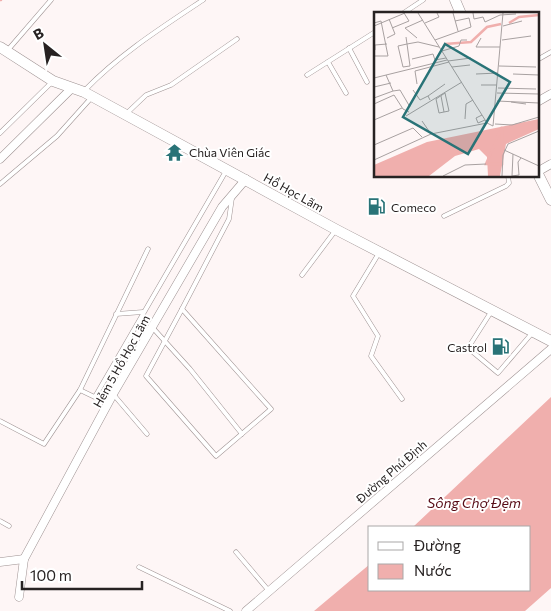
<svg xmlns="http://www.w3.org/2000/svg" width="551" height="611" viewBox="0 0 551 611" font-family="Commissioner,sans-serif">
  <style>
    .water { fill: #f0afad }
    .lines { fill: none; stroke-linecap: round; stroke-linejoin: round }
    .stream { stroke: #f0afad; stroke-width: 2.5 }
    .service-casing { stroke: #9e9292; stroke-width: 5 }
    .minor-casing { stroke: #9e9292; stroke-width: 9 }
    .secondary-casing { stroke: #9e9292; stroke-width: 11 }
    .service { stroke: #fff; stroke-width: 4 }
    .minor { stroke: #fff; stroke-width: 8 }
    .secondary { stroke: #fff; stroke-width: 10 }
    .labels { text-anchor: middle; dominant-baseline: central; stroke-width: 4; stroke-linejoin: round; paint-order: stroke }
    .poi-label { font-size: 12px; fill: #272222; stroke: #fff; text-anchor: start }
    .street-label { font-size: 12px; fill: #272222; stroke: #fff }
    .water-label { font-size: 14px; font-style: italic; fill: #570b15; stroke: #fff }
    .inset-river { fill: none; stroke: #f0afad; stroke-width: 2.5 }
    .inset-road { fill: none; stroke: #a8a1a1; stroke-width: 1 }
    .view { fill: #297377; fill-opacity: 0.15; stroke: #297377; stroke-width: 2.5 }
    .inset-edge { fill: none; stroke: #272222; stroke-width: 2.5 }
  </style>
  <rect width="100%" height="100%" fill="#fef6f6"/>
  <polygon class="water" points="551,397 551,588 525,611 314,611 370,564 370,590 530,590 530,527 413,527"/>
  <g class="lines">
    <polyline class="stream" points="0,0 1,0"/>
    <defs>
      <g id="service">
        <polyline points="402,14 423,0"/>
        <polyline points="349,48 367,82"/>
        <polyline points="7,51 51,0"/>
        <polyline points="537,60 551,52"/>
        <polyline points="328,62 346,93"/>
        <polyline points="307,75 375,32"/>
        <path d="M85,90C120,54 161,28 203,0"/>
        <polyline points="126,114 146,95 171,85 237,39"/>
        <polyline points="0,133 52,82"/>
        <polyline points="0,184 57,136 92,97"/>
        <polyline points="444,216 506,186 509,183 508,176"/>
        <polyline points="379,253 353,296 378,336 371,356 402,399"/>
        <polyline points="302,275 335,231"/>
        <polygon points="182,309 271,409 216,456 146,376"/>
        <polyline points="182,309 229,219 232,198"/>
        <polyline points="491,312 468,348 498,373 533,332"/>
        <polyline points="116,314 143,312"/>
        <polyline points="152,327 190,369 242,434"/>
        <polyline points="80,390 148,249"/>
        <polyline points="113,394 147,434"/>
        <polyline points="96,395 226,171"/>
        <polyline points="0,421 44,444 80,390 107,403"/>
        <polyline points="0,521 9,526"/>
        <polyline points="236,552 269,591"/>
        <polyline points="139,567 230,611"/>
      </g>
      <g id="minor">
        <polyline points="537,102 551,94"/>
        <polyline points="0,159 71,89"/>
        <polyline points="537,172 551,164"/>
        <polyline points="0,562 24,559"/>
        <polyline points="19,597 24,559 113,394 222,207 246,179"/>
        <polyline points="246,611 551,349"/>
      </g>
      <g id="secondary">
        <polyline points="455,0 461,14"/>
        <polyline points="0,47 53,81 84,92 337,230 551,341"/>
        <polyline points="537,172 551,200"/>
      </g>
    </defs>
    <use href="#service" class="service-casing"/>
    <use href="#minor" class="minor-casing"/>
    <use href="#secondary" class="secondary-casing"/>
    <use href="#service" class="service"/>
    <use href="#minor" class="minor"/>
    <use href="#secondary" class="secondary"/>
  </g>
  <defs>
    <symbol id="temple-bare" viewBox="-9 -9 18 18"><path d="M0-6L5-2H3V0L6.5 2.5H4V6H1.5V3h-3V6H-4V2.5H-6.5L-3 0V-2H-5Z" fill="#297377" stroke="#fff" stroke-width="2.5" paint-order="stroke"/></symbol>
    <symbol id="fuel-bare" viewBox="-9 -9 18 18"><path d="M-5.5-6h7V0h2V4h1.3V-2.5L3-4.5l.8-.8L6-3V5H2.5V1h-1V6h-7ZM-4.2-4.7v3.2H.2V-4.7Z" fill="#297377" stroke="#fff" stroke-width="2.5" paint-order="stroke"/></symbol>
  </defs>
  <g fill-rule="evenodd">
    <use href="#temple-bare" x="162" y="140" width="25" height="25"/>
    <use href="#fuel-bare" x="364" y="194" width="25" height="25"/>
    <use href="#fuel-bare" x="488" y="334" width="25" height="25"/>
  </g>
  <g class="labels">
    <g class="poi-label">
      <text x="189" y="152">Chùa Viên Giác</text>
      <text x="391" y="207">Comeco</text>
      <text x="487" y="347" text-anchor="end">Castrol</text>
    </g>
    <g class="street-label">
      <text transform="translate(294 192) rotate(29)">Hồ Học Lãm</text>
      <text transform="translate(121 361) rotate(-61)">Hẻm 5 Hồ Học Lãm</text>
      <text transform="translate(391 471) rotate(-41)">Đường Phú Định</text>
    </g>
    <g class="water-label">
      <text x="474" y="502">Sông Chợ Đệm</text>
    </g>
  </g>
  <g transform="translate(374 12)">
    <rect width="165" height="165" fill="#fef6f6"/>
    <path d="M165,107V117L132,132L126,164H114L113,145L105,137L81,144L55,164H0V153L53,130Z" fill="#f0afad"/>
    <path class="inset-river" d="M135,11L145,5L165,3M71,32L97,30L113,15L127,12M128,115V152H112Z"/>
    <path class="inset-road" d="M44,1L113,111L119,114L129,1M79,1L84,19M99,1L100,7L109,5L111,10L126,3L142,2M0,11L7,9L14,44H1M51,11L65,5L63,1M0,14L31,1M129,14L148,9M18,16L35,9L30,1M32,25L33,32L36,54L29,55L24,34L33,32L44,30L65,35M13,26L21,22L15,7M43,26L31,16L49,8M107,26L102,35H126M61,28L97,15L95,6L81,9M128,28L157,24M1,38V33L13,32M68,39L85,34L87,28H93M38,47L59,42L61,48L72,46M74,49L97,46M125,54L162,55M78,55L96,53M102,62L124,61M139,62L165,63M0,66L73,48M43,72L41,59L75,50M107,73H123M0,75L17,71M124,76L162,77M39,78L46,88L54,84L56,88M19,79L26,78L36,95M71,81L75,99L65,101L62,87ZM123,81L165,82M54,84L71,72M67,84L70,100M0,86L19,79L12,63M123,89L165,91M137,90L152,92M0,92L20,83L29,97L35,100M108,103L102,106L104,111L111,108M32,104L88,70M91,107L92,92L99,88M0,108L28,96M48,109L57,122M121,112L138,113L165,105M0,133L39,116L48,125M130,138L165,154M0,148L57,122L113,111M69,164L91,153L112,152M128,164L129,143L134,132L165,119M138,164L145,163L144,150L147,146M138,164L139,142"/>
    <path class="view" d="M71,32L136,70L94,142L29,105Z"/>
    <rect width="165" height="165" class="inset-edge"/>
  </g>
  <rect x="368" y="526" width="162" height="65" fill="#ffffff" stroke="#a9a7a7"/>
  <rect x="378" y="542" width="25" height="8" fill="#ffffff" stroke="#a9a7a7"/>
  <text x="414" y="551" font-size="15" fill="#272222">Đường</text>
  <rect x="378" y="564" width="25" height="15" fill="#f0afad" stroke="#a9a7a7"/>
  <text x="414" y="576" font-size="15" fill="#272222">Nước</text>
  <g transform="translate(45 45) rotate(330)" stroke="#ffffff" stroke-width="4" paint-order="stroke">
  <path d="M0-4L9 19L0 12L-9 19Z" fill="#272222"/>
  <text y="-8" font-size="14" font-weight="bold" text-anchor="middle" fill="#272222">B</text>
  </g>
  <path d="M22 581v8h120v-8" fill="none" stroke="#272222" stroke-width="2.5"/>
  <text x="30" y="581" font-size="15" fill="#272222" stroke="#ffffff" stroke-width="4" paint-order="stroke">100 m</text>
</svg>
